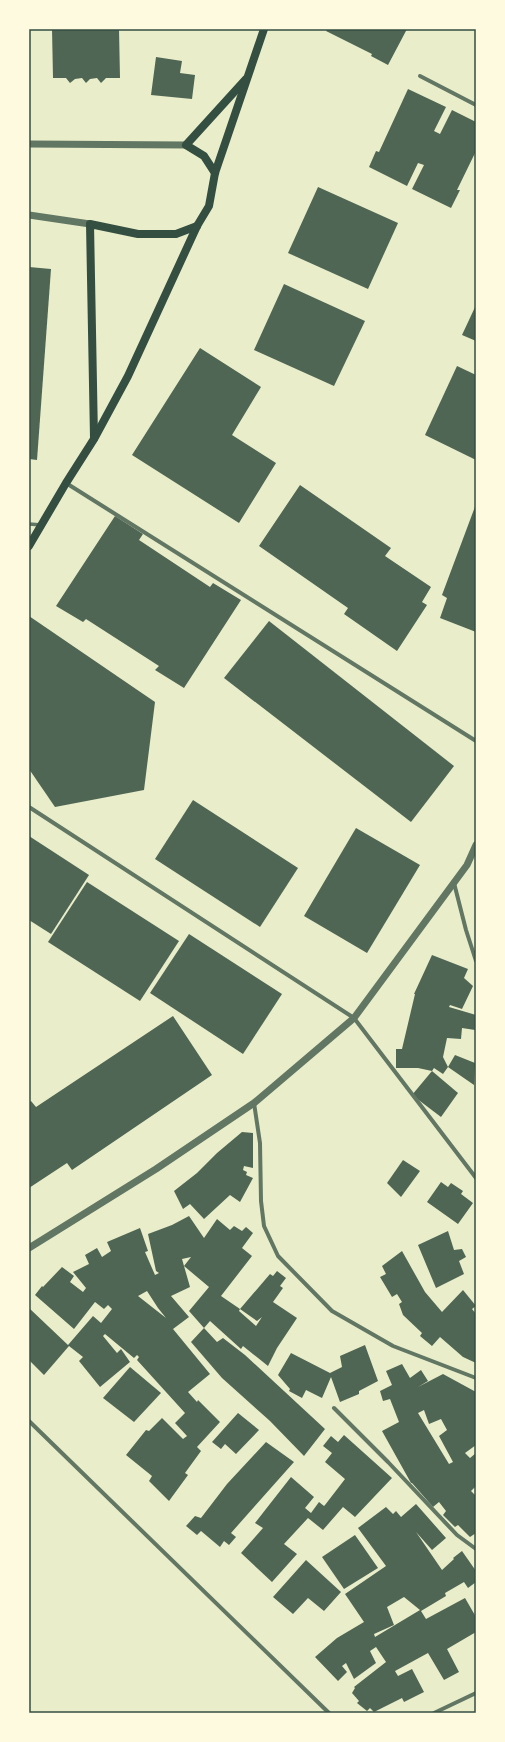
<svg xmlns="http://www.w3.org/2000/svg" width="505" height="1742" viewBox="0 0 505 1742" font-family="'Archivo Narrow',sans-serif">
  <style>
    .building { fill: #4f6655; fill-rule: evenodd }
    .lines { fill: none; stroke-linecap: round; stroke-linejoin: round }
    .pedestrian { stroke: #617663; stroke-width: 3.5 }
    .minor { stroke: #617663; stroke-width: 4 }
    .tertiary { stroke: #617663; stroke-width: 7 }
    .secondary { stroke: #344e41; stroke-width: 8 }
    .neatline { fill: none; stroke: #344e41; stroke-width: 1.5 }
  </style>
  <rect width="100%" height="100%" fill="#e9edc9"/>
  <g class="building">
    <polygon points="52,29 119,29 120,78 106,78 101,83 97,78 90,79 86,83 82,78 75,79 70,83 66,78 53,78"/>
    <polygon points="327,29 407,29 388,65 371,56 372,54 326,31"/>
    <polygon points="156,57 182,61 180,73 195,75 192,99 151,95"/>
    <polygon points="408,89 446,107 434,131 440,134 452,110 476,122 476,151 457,190 460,190 451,208 412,189 424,165 418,163 407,186 369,167 376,151 379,152"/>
    <polygon points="318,187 398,223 368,289 288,253"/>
    <polygon points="29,267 51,269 37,460 29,459"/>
    <polygon points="284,284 365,321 334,386 254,350"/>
    <polygon points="476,305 476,341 462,335"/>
    <polygon points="200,348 261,387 232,435 276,463 239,523 132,455"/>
    <polygon points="457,366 476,375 476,460 425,435"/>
    <polygon points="300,485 391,548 385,556 431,587 422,602 427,605 397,651 344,614 348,608 259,546"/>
    <polygon points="476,504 476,632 440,618 447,598 442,595"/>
    <polygon points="115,516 143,534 139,540 210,587 213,583 241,600 184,688 155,670 159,666 86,619 83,622 56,606"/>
    <polygon points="29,616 155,702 144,790 55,807 29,769"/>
    <polygon points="269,621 454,766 411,822 224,678"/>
    <polygon points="193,800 298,868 260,927 155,859"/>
    <polygon points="356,828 420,865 367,953 304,916"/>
    <polygon points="29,836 89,875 51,934 29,920"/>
    <polygon points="87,882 179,941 140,1001 48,942"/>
    <polygon points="189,934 282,994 243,1054 150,993"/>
    <polygon points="432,955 468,969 464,978 473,986 462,1009 450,1005 449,1007 476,1015 475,1030 462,1028 461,1039 447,1038 443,1057 448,1067 443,1074 434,1068 432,1071 418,1068 396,1068 396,1049 402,1049 415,994 414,994"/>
    <polygon points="173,1016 212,1075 72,1170 67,1163 29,1188 29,1102 31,1101 36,1107"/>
    <polygon points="455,1055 475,1063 474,1085 448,1067"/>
    <polygon points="432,1071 458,1093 441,1117 412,1095"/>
    <polygon points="242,1132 253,1133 253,1168 244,1166 243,1170 247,1172 246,1175 253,1178 240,1202 230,1195 204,1219 190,1204 183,1209 174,1191 197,1173 217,1153"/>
    <polygon points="403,1160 420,1171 401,1197 387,1183"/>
    <polygon points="441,1182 448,1187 451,1183 463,1191 461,1194 473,1203 458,1224 427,1202"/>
    <path d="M189,1216L204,1238L217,1219L230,1230L234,1226L242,1231L246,1227L253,1233L242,1248L252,1256L221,1296L240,1309L270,1274L273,1276L277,1271L286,1278L280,1286L283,1288L273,1302L297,1318L277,1348L268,1366L243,1346L241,1349L210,1321L204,1328L217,1342L223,1338L245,1355L325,1429L304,1456L270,1421L222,1378L191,1342L204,1328L189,1311L209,1287L184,1266L191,1257L182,1259L190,1287L171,1296L189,1317L173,1329L210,1374L188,1392L197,1402L198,1400L220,1422L197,1447L201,1451L185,1473L188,1475L169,1501L149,1481L152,1476L126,1455L146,1430L149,1431L162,1418L183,1439L187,1436L175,1423L185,1413L137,1360L139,1357L137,1355L134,1358L105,1334L103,1336L117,1353L121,1349L130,1362L100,1387L79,1361L83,1357L69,1346L44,1375L29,1360V1308L68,1345L93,1316L101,1323L112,1309L108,1305L104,1309L95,1302L74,1329L35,1295L42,1286L43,1287L62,1267L74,1276L70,1282L83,1292L86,1288L73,1272L89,1264L85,1255L97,1248L102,1257L111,1251L107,1242L140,1228L148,1251L145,1252L155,1275L159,1273L156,1271L148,1234L172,1225ZM147,1291L158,1308L166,1318L138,1296ZM240,1309L257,1321L262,1317L256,1326L239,1311Z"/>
    <polygon points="448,1231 454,1250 462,1249 466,1257 459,1261 464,1274 436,1288 418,1245"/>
    <polygon points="402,1251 425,1292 442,1312 463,1290 476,1306 472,1309 476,1314 476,1363 463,1357 440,1337 432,1346 420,1336 422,1333 403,1315 399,1304 402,1302 397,1294 392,1297 380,1277 386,1274 382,1266"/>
    <polygon points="365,1345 378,1381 359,1391 359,1394 340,1402 331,1377 322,1398 306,1390 302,1398 289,1391 290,1389 278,1375 291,1353 330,1373 342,1367 340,1356"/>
    <path d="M402,1364L410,1378L421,1370L428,1381L418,1387L443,1374L476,1392V1445L465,1453L470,1458L476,1453V1486L471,1491L475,1495L476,1494V1533L470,1537L458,1525L455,1527L443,1515L446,1511L439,1502L433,1507L412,1483H411L382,1431L399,1422L390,1399L383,1401L380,1391L392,1385L386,1371ZM424,1410L429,1424L441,1419L447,1430L439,1436L453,1462L449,1464L418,1413Z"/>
    <polygon points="130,1367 161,1393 134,1422 103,1398"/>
    <polygon points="238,1413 259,1430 236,1454 225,1444 221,1449 212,1442"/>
    <polygon points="344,1435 392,1478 355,1517 343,1507 323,1530 308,1518 284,1544 297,1554 272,1582 241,1553 263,1528 255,1523 291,1477 314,1497 305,1508 311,1513 319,1502 324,1506 325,1505 345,1479 325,1462 332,1453 323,1446 331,1436 338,1442"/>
    <polygon points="266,1442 294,1462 231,1533 236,1537 229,1545 224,1541 220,1547 201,1531 197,1535 186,1526 195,1516 201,1518 227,1484"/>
    <path d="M416,1504L446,1538L432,1550L416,1532L442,1570L454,1559L453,1558L462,1551L476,1571V1582L468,1588L464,1582L445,1593L446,1596L421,1611L426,1619L465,1598L476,1617V1632L447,1649L459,1672L444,1680L428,1653L395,1671L398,1676L412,1669L424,1692L404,1702L402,1698L374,1712L370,1708L367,1711L357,1703L359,1701L352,1693L355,1688L354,1687L386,1662L376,1647L370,1651L376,1663L354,1679L346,1663L342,1666L347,1672L338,1681L315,1657L337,1638L364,1622L345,1594L386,1566L358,1528L386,1507L393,1514L396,1511L401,1517ZM404,1597L420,1610L375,1637L374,1634L394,1625L387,1607Z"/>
    <polygon points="355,1535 378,1568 344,1589 322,1557"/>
    <polygon points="306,1560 341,1592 324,1611 308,1598 293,1614 273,1597"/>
  </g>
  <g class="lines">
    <polyline class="pedestrian" points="29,524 42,525"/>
    <g class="minor">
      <polyline points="420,76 476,105"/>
      <polyline points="66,483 476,741"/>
      <polyline points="29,807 354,1018 476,1178"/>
      <polyline points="454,883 466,930 476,961"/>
      <polyline points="254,1103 260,1143 261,1201 264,1226 278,1256 332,1311 393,1346 476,1378"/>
      <polyline points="334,1408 388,1462 457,1535 476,1549"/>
      <polyline points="29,1421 329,1713"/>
      <polyline points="434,1713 476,1693"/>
    </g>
    <g class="tertiary">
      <polyline points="29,144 186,145"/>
      <polyline points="29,215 90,224"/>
      <polyline points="29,1248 156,1169 254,1103 354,1018 467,865 476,845"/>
    </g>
    <g class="secondary">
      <polyline points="215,173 204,156 186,145 246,79"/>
      <polyline points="94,438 90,224 138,234 176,234 197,226"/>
      <polyline points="29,546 66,483 94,439 128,376 197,226 209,206 215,173 264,29"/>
    </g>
  </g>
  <rect width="505" height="1742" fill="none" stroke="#fefae0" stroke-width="60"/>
  <rect x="30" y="30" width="445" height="1682" class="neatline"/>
</svg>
